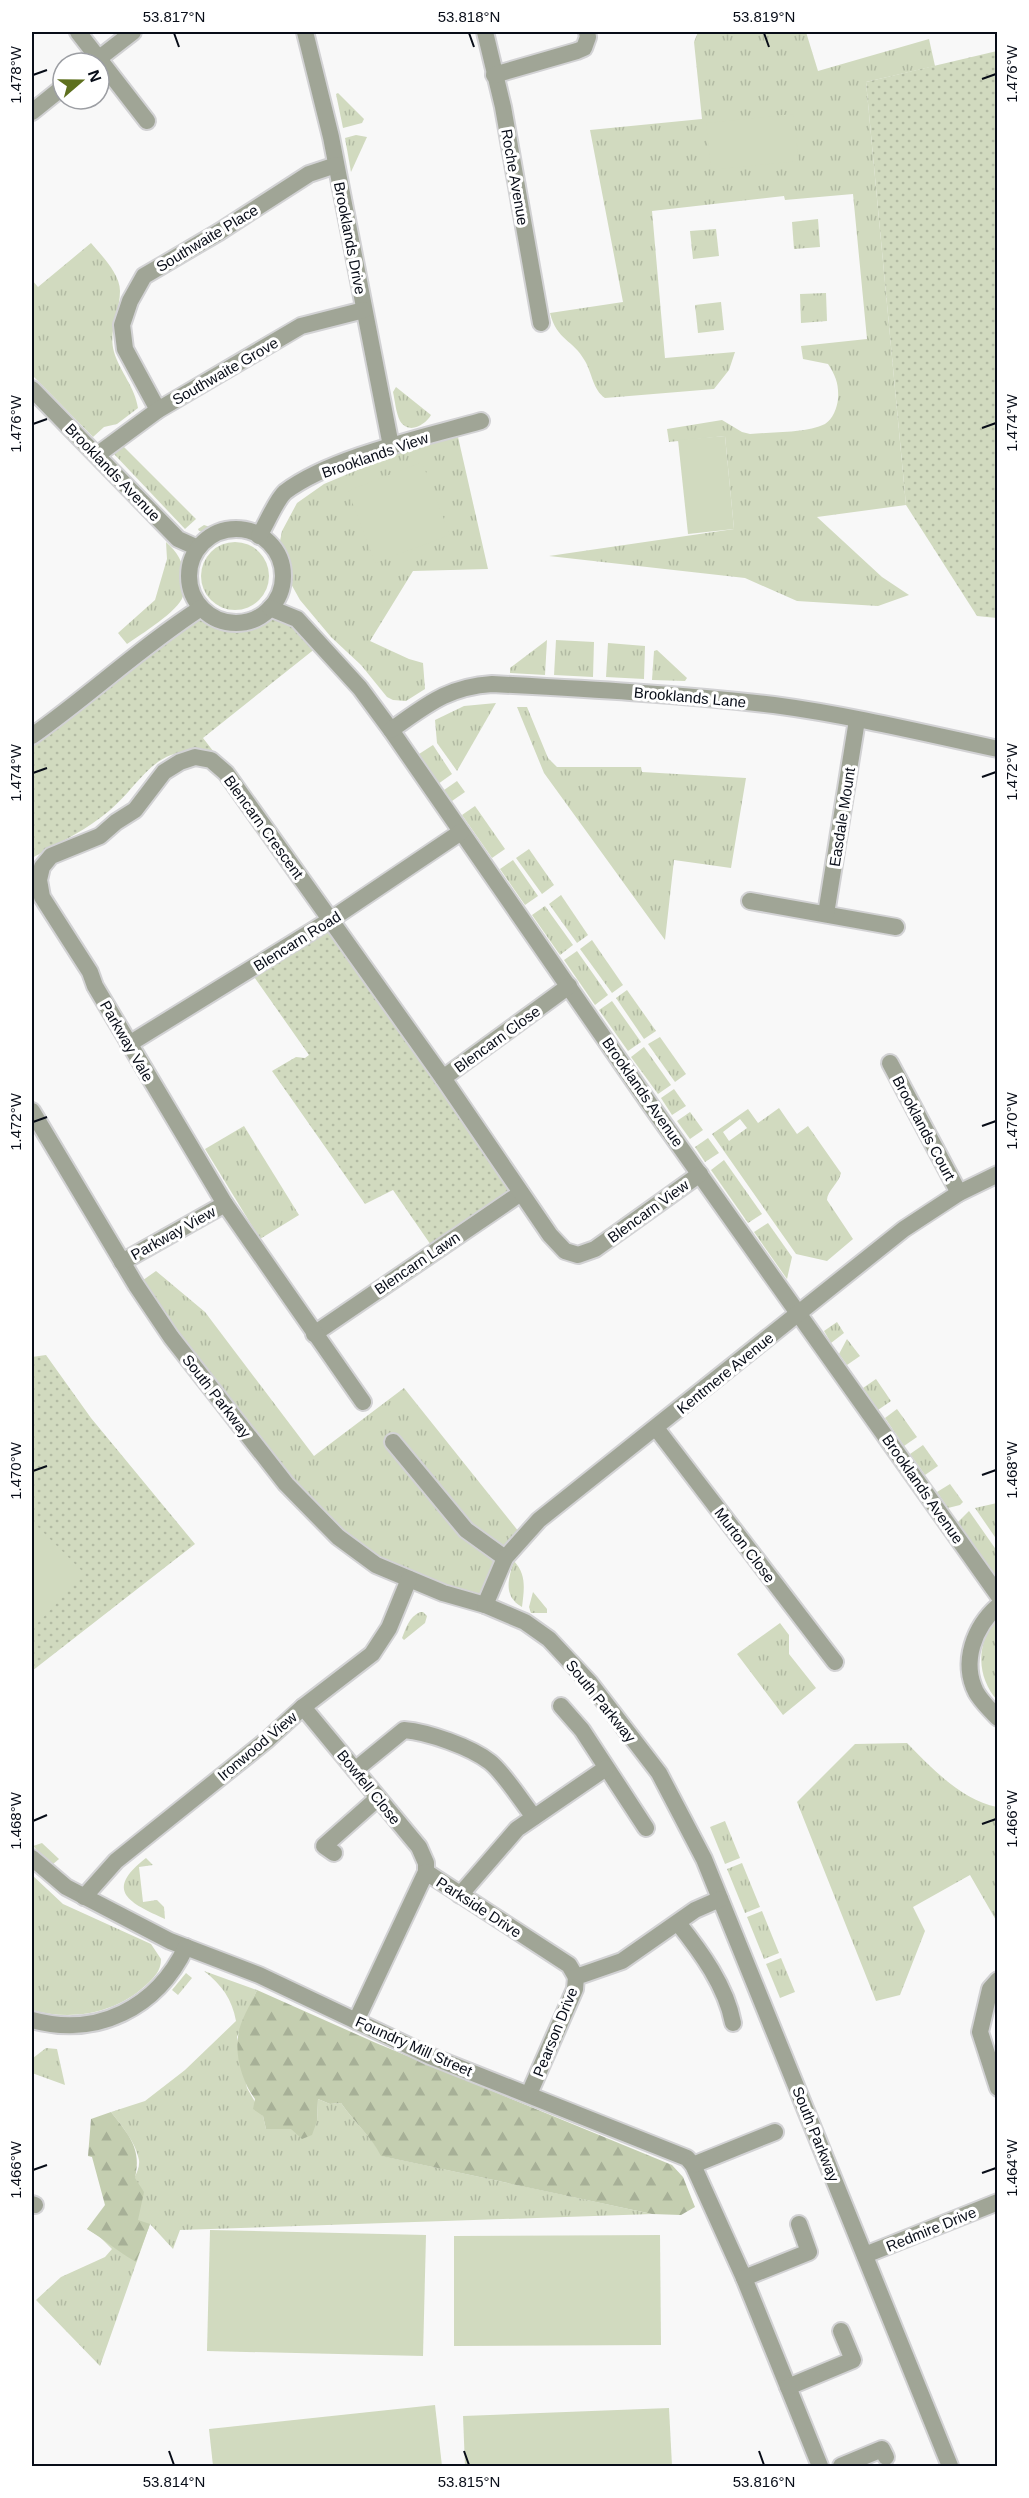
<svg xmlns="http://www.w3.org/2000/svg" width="1029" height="2498" viewBox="0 0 1029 2498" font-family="Arial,sans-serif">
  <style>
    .grass { fill: url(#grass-tufts); fill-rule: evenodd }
    .forest { fill: url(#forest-firs) }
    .park { fill: url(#park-dots) }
    .pitch { fill: #d1dabf }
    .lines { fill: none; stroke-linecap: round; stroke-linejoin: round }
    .minor-casing { stroke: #d2d2d4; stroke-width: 20 }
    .minor { stroke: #a0a596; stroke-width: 16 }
    .ticks { fill: none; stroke: #080d18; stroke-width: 2 }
    .labels { text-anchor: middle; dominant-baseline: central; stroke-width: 6; stroke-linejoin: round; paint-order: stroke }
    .street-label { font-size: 15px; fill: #080d18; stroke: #fff }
    .neatline { fill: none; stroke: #080d18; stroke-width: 2 }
    .ticks-label { font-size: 15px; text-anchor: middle; fill: #080d18 }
  </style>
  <defs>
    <pattern id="grass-tufts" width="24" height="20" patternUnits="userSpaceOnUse" patternTransform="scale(1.5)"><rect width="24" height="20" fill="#d1dabf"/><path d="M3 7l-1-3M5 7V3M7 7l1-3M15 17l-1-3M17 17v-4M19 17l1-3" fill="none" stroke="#b2baa3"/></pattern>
    <pattern id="forest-firs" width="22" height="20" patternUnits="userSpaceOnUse" patternTransform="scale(1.5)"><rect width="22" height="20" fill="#c4ceb0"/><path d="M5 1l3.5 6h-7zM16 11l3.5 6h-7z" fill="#a7b097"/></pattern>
    <pattern id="park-dots" width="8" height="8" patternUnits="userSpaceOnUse" patternTransform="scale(1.5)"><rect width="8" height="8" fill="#d1dabf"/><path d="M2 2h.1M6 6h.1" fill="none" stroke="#b2baa3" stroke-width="1.8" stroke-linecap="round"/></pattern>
  </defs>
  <rect width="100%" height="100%" fill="#f8f8f8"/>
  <g class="grass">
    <path d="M698,32H806L818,71L929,39L935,66L866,82L906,505L817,517L882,577L909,595L878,606L797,601L745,578L549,556L734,529L725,436L669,442L667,429L722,420L742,432L750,434C771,432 807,433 825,424C833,419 837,408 838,399C839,385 836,376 828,364L803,359L801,346L867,339L853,194L785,200L784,196L652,211L665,358L735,352L729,370L714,389L605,398C593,390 592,373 585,361C573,339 557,341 550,313L623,302L590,130L702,119L694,42Z"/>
    <polygon points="338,93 364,119 362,123 343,128 336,94"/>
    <polygon points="356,135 367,137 351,172 345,138"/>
    <polygon points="818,219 820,247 794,249 792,222"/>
    <polygon points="716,229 719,256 693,259 690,231"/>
    <path d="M91,243C102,256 120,274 120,291C120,312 108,331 114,352C120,372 135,387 138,408L117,424L104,427L93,437L32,375V280L38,287Z"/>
    <polygon points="826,293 827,321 801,323 800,294"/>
    <polygon points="721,302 724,330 698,333 695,305"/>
    <path d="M396,387L431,415C425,425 409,435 400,421C396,413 395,401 393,392Z"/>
    <polygon points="458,437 488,569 413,571 370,641 409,659 423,663 425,689 406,701 393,700 387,697 361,665 331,637 300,600 290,582 289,570 280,541 282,531 297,503 324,484 410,448"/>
    <polygon points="123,446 196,519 185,529 114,454"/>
    <polygon points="228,523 230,527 210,532 199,531 198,529 204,525 210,527"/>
    <circle cx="235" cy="576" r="34"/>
    <path d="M166,542C177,552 184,562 184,578C184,584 185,591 183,596C179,611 140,635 127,644L118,633L155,600L167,559Z"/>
    <polygon points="547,640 545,675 510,673 510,668"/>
    <polygon points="556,640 594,642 593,677 554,675"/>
    <polygon points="608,643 645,646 644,679 606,677"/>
    <polygon points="657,650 687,678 685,681 652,680 654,651"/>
    <polygon points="496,703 457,771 437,743 435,720 464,706"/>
    <polygon points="517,707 527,707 548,758 557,767 641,767 642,772 746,778 731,868 674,860 665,940 544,773"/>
    <polygon points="433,745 452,774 438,784 419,754"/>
    <polygon points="457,781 465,792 452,801 444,790"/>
    <polygon points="475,806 505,849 492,858 462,815"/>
    <polygon points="529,849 554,885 542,894 516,858"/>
    <polygon points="513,860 538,896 525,905 500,869"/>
    <polygon points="561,895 588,935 577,943 549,904"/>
    <polygon points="545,906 573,945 560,955 532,915"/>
    <polygon points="592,940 623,985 612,993 580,949"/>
    <polygon points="577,951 608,995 595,1005 564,960"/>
    <polygon points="627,990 656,1031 644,1039 616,998"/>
    <polygon points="612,1001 641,1042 628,1051 599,1010"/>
    <polygon points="660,1037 686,1074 675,1082 648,1044"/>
    <polygon points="644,1047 671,1085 658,1094 631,1057"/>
    <polygon points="674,1089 686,1106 672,1115 661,1098"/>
    <path d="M779,1108L797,1134L808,1126L841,1173C839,1183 827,1191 827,1200L853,1239L827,1261L796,1254L712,1134L748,1109L758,1123ZM740,1119L747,1128L729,1141L723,1132Z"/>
    <polygon points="690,1112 703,1130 690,1139 677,1121"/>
    <polygon points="244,1126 299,1215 260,1239 205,1149"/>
    <polygon points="708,1138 719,1153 705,1162 695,1147"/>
    <polygon points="724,1160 762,1214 748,1223 711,1170"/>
    <polygon points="768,1223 792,1257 787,1279 754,1232"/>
    <polygon points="156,1271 205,1312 314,1456 404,1388 523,1537 485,1605 443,1593 338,1537 136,1285"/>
    <polygon points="837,1322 844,1333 831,1343 824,1331"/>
    <polygon points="847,1339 860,1356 847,1365 839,1354"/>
    <polygon points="876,1379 891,1401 878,1410 863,1388"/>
    <polygon points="897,1409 917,1437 904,1446 885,1418"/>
    <polygon points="923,1445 938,1466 925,1475 910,1454"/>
    <polygon points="950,1484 963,1502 960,1505 948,1508 937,1492"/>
    <polygon points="997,1503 998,1503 997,1540 975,1508"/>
    <polygon points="969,1511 997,1551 996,1576 957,1523"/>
    <path d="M514,1561C527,1575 524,1590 522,1607C503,1596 508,1579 514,1561Z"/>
    <polygon points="533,1592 547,1609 547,1613 531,1613 529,1607"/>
    <path d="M420,1612H423L427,1616L425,1623L404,1640L402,1638C406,1628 409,1617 420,1612Z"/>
    <path d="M997,1620V1700C977,1678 975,1642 997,1620Z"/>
    <polygon points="780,1623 789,1635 789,1654 816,1688 783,1715 737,1654"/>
    <path d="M907,1743C932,1769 962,1800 997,1807V1922L970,1875L913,1907L925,1931L900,1995L876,2001L797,1802L855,1744Z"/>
    <polygon points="725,1821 740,1858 725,1864 710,1827"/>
    <polygon points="42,1843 59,1859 52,1865 33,1846"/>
    <path d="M146,1858L153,1865L139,1867L143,1902L157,1900L164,1907L165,1919C130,1903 103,1891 146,1858Z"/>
    <polygon points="742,1863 760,1907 745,1913 727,1869"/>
    <path d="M32,1875L63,1904L151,1944L161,1959C161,1971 154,1978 145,1986C114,2014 71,2021 32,2010Z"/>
    <polygon points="762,1911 779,1953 764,1959 747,1917"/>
    <polygon points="781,1958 795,1992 780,1998 766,1964"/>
    <path d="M204,1971L257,1990L237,2037L247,2088L263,2116L266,2129H291L317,2121L318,2099L330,2104L341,2103C354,2122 371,2136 382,2156L652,2214L180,2230L173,2249L150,2224L100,2366L36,2300L61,2277L105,2257L112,2249L99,2236L87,2229C101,2215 142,2182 139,2160C136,2143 122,2126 111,2112L145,2101L185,2070L236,2021C232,1999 222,1985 204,1971Z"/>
    <polygon points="186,1973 192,1978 178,1995 172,1990"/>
    <polygon points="46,2048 57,2049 65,2085 32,2073 33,2058"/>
  </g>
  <g class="forest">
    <path d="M257,1990L376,2043L672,2165L683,2177L695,2207L681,2215L652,2214L381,2156C371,2136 354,2122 341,2103L330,2104L318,2099L317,2121L312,2135L302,2139L291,2129H266L263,2116L253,2109L255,2099C243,2083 235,2058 238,2037C239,2022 251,2004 257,1990Z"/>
    <path d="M111,2112C129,2135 142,2149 135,2178L144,2192L138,2220L150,2224L136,2262C118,2252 104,2239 87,2229L105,2205L92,2157L88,2156L91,2119Z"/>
  </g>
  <g class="park">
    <polygon points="997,51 998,51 997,618 977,616 906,505 866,82"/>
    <path d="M201,608C221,627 250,627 270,608L321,644L203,738L217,756C151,737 144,787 100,818C79,834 54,845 32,858V735Z"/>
    <polygon points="330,920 521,1193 435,1251 393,1190 365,1204 272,1071 296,1057 305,1058 309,1055 250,971"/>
    <polygon points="46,1355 91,1418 195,1544 32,1671 32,1357"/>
  </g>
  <g class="pitch">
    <polygon points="793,114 799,161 711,170 706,123"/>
    <polygon points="725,436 734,529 688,534 678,440"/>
    <polygon points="422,462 450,535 375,563 348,491"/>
    <polygon points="32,1521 85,1574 32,1629"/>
    <polygon points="210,2230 426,2235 423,2356 207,2351"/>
    <polygon points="660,2235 661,2345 454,2346 454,2236"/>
    <polygon points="435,2405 442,2466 213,2466 209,2429"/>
    <polygon points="669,2408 672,2466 465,2466 463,2416"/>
  </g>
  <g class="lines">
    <defs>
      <g id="minor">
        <polyline points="78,32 147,121"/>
        <polyline points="305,32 331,137 391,446"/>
        <polyline points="485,32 503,107 541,323"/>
        <polyline points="93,63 133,32"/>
        <polyline points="494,75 577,51 584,48 588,37 587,32"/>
        <polyline points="32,112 63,87"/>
        <polyline points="32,389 178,539 198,548"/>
        <polyline points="158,410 125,349 122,325 130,301 144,276 219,232 309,174 336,165"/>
        <polyline points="97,455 158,410 301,326 364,310"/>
        <circle cx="236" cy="576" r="47"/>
        <path d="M259,536C266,525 276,500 285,492C331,457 425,437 481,421"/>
        <polyline points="270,608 297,619 360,688 391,730 649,1103 998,1595"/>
        <path d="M391,730C427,705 447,687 492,684C586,689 680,694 774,705C849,715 924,733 998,749"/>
        <path d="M32,736C90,695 142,646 201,608"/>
        <polyline points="750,901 896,927"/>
        <polyline points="826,914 857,720"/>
        <polyline points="129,1044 330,920 461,832"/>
        <polyline points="890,1063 959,1193"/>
        <polyline points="443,1078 569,986"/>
        <polyline points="32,1111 136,1285 171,1337 286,1484 338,1537 376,1565 443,1593 485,1605 525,1622 549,1639 590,1683 659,1773 704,1859 950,2466"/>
        <polyline points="122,1262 225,1204"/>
        <polyline points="314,1334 521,1193"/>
        <polyline points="363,1402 225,1204 95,986 90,972 42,897 39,880 42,867 51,856 100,836 116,822 135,810 164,772 180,762 195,757 211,760 226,773 443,1078 550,1235 565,1251 578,1255 595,1249 700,1174"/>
        <polyline points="656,1428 835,1662"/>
        <polyline points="393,1442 466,1530 505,1558"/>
        <polyline points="485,1605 505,1558 539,1520 904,1229 959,1193 998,1174"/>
        <path d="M998,1606C974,1627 961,1662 976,1692C981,1701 991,1711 998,1718"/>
        <polyline points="561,1706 582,1730 646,1828"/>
        <polyline points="303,1707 419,1847 426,1863 426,1872"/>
        <path d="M355,1770L404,1730C428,1732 471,1747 490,1762C504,1773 522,1802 534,1817"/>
        <polyline points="334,1853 324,1846 378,1798"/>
        <polyline points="32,1858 66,1887 170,1941 259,1975 430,2056 687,2158 693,2165 744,2278 820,2466"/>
        <polyline points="460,1895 517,1829 606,1768"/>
        <polyline points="84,1897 116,1861 267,1740 303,1707 372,1654 389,1628 409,1579"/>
        <path d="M678,1923C701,1952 726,1986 733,2023"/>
        <polyline points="998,1980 990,1989 980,2032 998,2088"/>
        <path d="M32,2020C97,2038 157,2008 186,1947"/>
        <polyline points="356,2021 426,1872 569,1965 576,1977"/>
        <polyline points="529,2094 575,1989 576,1977 622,1961 695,1910 720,1899"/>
        <polyline points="693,2165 775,2132"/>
        <polyline points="32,2204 35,2205"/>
        <polyline points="865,2255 998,2202"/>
        <polyline points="744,2278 809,2252 799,2224"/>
        <polyline points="788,2387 853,2360 841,2331"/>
        <polyline points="841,2466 882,2449 886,2457"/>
      </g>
    </defs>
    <use href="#minor" class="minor-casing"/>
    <use href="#minor" class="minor"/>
  </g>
  <path class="ticks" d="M174,33L179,47M469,33L474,47M764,33L769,47M33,75L47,70M982,79L996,74M33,424L47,419M982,428L996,423M33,773L47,768M982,777L996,772M33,1122L47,1117M982,1126L996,1121M33,1471L47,1466M982,1475L996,1470M33,1821L47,1815M982,1824L996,1819M33,2170L47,2165M982,2173L996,2168M169,2451L174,2465M464,2451L469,2465M759,2451L764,2465"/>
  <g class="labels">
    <g class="street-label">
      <text transform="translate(515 177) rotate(80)">Roche Avenue</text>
      <text transform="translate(207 238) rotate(-31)">Southwaite Place</text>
      <text transform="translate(350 238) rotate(79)">Brooklands Drive</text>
      <text transform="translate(225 371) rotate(-30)">Southwaite Grove</text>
      <text transform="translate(375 455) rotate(-19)">Brooklands View</text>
      <text transform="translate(113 472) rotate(46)">Brooklands Avenue</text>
      <text transform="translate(690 697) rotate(5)">Brooklands Lane</text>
      <text transform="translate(842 817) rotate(-81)">Easdale Mount</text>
      <text transform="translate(264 827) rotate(54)">Blencarn Crescent</text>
      <text transform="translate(297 941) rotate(-32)">Blencarn Road</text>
      <text transform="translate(497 1039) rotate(-36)">Blencarn Close</text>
      <text transform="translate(127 1041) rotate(60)">Parkway Vale</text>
      <text transform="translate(643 1092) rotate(55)">Brooklands Avenue</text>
      <text transform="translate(924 1128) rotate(62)">Brooklands Court</text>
      <text transform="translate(648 1211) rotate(-36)">Blencarn View</text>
      <text transform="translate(173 1233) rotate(-29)">Parkway View</text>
      <text transform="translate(417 1263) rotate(-34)">Blencarn Lawn</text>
      <text transform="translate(725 1373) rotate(-39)">Kentmere Avenue</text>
      <text transform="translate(217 1396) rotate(52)">South Parkway</text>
      <text transform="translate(923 1489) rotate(55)">Brooklands Avenue</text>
      <text transform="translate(745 1545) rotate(53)">Murton Close</text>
      <text transform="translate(601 1701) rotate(51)">South Parkway</text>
      <text transform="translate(257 1746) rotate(-40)">Ironwood View</text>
      <text transform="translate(369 1787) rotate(51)">Bowfell Close</text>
      <text transform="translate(479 1907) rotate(33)">Parkside Drive</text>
      <text transform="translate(555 2032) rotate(-68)">Pearson Drive</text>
      <text transform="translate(414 2046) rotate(24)">Foundry Mill Street</text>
      <text transform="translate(816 2134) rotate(68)">South Parkway</text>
      <text transform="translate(931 2229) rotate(-22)">Redmire Drive</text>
    </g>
  </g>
  <rect width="1029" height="2498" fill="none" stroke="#ffffff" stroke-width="66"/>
  <g transform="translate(81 81) rotate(70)"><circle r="28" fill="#ffffff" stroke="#9c9ea3" stroke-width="1.5"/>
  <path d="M0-4.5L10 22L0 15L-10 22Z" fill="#5e701e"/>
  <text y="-9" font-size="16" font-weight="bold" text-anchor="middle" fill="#080d18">N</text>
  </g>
  <rect x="33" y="33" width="963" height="2432" class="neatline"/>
  <g class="ticks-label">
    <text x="174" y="22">53.817°N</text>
    <text x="469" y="22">53.818°N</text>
    <text x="764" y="22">53.819°N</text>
    <text transform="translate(1012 74) rotate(-90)" y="5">1.476°W</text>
    <text transform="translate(16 75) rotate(-90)" y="5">1.478°W</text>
    <text transform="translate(1012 423) rotate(-90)" y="5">1.474°W</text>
    <text transform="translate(16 424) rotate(-90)" y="5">1.476°W</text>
    <text transform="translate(1012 772) rotate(-90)" y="5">1.472°W</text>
    <text transform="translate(16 773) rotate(-90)" y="5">1.474°W</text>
    <text transform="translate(1012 1121) rotate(-90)" y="5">1.470°W</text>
    <text transform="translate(16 1122) rotate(-90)" y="5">1.472°W</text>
    <text transform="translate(1012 1470) rotate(-90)" y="5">1.468°W</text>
    <text transform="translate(16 1471) rotate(-90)" y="5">1.470°W</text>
    <text transform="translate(1012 1819) rotate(-90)" y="5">1.466°W</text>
    <text transform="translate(16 1821) rotate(-90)" y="5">1.468°W</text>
    <text transform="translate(1012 2168) rotate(-90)" y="5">1.464°W</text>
    <text transform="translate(16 2170) rotate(-90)" y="5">1.466°W</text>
    <text x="174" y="2487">53.814°N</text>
    <text x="469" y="2487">53.815°N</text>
    <text x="764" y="2487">53.816°N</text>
  </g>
</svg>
